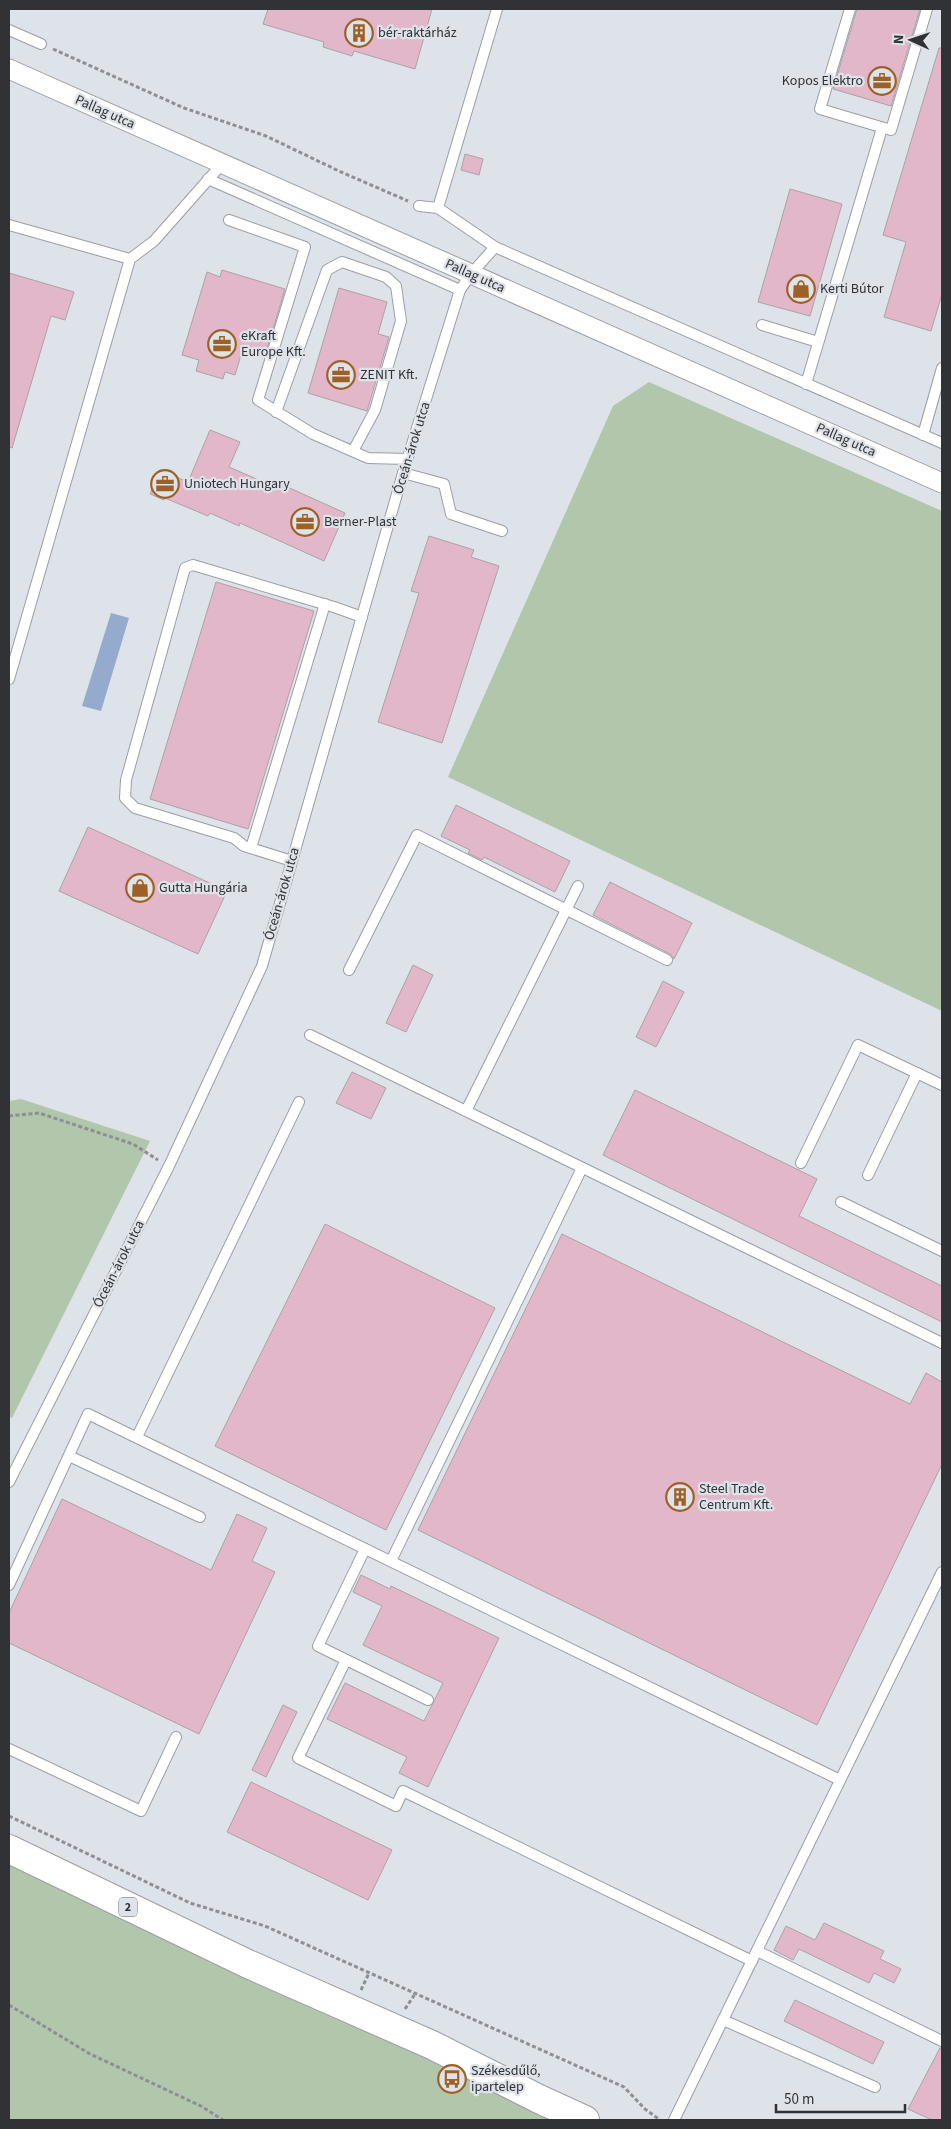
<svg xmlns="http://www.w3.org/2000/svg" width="951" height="2129" viewBox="0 0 951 2129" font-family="'Source Sans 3',sans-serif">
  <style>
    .green { fill: #b2c6ab }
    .water { fill: #95abce }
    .building { fill: #e3b7ca; stroke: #aba2a6 }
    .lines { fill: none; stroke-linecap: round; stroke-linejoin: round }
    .service-casing { stroke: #9a9ea5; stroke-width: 12 }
    .minor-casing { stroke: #9a9ea5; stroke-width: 21 }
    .primary-casing { stroke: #9a9ea5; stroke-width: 30 }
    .path { stroke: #8c8f94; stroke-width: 3; stroke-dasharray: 4 2.5; stroke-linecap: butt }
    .service { stroke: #fff; stroke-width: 10 }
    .minor { stroke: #fff; stroke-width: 19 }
    .primary { stroke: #fff; stroke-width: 28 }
    .labels { text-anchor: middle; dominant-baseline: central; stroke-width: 4.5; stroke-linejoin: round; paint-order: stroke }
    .shield { fill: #dee2e9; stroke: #64676b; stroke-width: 1 }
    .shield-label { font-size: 12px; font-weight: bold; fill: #303235 }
    .poi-label { font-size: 14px; fill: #303235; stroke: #dee2e9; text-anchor: start }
    .street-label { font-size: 14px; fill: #303235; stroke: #dee2e9 }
  </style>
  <rect width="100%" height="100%" fill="#dee2e9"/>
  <g class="green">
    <polygon points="649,382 942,511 942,1011 448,777 613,406"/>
    <polygon points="21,1099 150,1141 12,1418 9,1416 9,1101"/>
    <polygon points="9,1848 560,2120 9,2120"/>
  </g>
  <polygon class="water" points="111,613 129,618 101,711 82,706"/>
  <g class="building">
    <polygon points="268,9 432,9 415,69 354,51 352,56 323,47 324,42 263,24"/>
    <polygon points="857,9 920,9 891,106 833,89"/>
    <polygon points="939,48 942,48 942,294 931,331 884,317 906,242 883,235"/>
    <polygon points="465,154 483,159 479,175 461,170"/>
    <polygon points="790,189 842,204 810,316 758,302"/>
    <polygon points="222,270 285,289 266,352 244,345 235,375 225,372 223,379 196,371 199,360 182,355 207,272 220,277"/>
    <polygon points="9,273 74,292 65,320 51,316 12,448 9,447"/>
    <polygon points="339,288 387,302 378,334 389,337 367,411 308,393"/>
    <polygon points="210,430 240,442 229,467 270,485 272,480 345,513 324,561 240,523 239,526 210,513 208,516 165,498 164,500 150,494 160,470 188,482"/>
    <polygon points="429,536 474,550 471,557 499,566 442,743 378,722 419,593 411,591"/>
    <polygon points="216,582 314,611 248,829 150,799"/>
    <polygon points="456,805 570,861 555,892 484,857 482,860 468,853 470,850 441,836"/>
    <polygon points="88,827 227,891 198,954 59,891"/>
    <polygon points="610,882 692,923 674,959 670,954 593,915"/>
    <polygon points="413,965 433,975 406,1032 386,1023"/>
    <polygon points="663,981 684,992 656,1047 636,1037"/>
    <polygon points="352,1072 386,1088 371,1119 336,1103"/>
    <polygon points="635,1090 817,1179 799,1216 942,1286 942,1322 603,1155"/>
    <polygon points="325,1224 495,1308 386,1530 215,1446"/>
    <polygon points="562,1234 910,1404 926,1373 942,1382 942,1464 817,1725 418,1530"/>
    <polygon points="62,1499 211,1570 237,1514 267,1528 252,1561 275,1572 199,1734 9,1643 9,1613"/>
    <polygon points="361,1575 390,1589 391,1586 499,1638 428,1787 399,1773 407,1757 327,1719 345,1683 424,1721 443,1683 363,1645 382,1606 353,1592"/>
    <polygon points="283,1705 297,1712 266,1777 252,1770"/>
    <polygon points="251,1782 392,1850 368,1900 227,1832"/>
    <polygon points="824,1923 884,1951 880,1959 901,1969 894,1983 874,1973 869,1983 799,1949 793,1960 774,1950 786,1926 815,1940"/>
    <polygon points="795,2000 884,2042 873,2064 784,2021"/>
    <polygon points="940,2048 942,2048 942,2120 932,2120 908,2109"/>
  </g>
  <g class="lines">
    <defs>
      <g id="service">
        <polyline points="850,9 820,109 891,130 927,9"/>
        <polyline points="9,30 41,44"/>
        <polyline points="208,179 460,290"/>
        <polyline points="419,206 438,208 495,247 942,443"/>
        <polyline points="438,208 497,9"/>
        <polyline points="229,220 305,247 258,400 313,434 368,458 408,459"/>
        <polyline points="9,225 130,259"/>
        <polyline points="762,325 818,342"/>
        <polyline points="806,384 882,128"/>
        <polyline points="276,412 327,270 342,262 386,277 396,286 401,321 375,410 353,451"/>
        <polyline points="923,435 942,368"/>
        <polyline points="403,473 444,484 451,514 502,531"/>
        <polyline points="9,679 130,259 154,241 222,164"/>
        <polyline points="251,848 325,604"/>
        <polyline points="292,861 244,846 234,838 135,808 125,798 126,780 185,568 193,565 334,607 362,617"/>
        <polyline points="349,970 417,835 667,960"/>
        <polyline points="310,1035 942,1343"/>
        <polyline points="466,1111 578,886"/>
        <polyline points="801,1163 858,1045 942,1085"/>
        <polyline points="868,1175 917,1073"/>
        <polyline points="841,1202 942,1251"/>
        <polyline points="137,1437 299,1102"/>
        <polyline points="69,1456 200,1517"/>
        <polyline points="9,1482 169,1166 262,966 403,473 460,290 471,274 495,247"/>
        <polyline points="365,1549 318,1646 428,1700"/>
        <polyline points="391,1561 582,1168"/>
        <polyline points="9,1585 88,1414 840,1780"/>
        <polyline points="346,1660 298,1758 396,1806 403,1791 752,1961"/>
        <polyline points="9,1749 141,1811 176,1737"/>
        <polyline points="757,1951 942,2041"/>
        <polyline points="723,2020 875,2087"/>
        <polyline points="674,2120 942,1572"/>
      </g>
      <polyline id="minor" points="9,69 942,483"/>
      <polyline id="primary" points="9,1849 248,1964 432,2045 539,2099 585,2120"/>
    </defs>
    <use href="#service" class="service-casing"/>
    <use href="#minor" class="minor-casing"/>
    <use href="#primary" class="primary-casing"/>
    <g class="path">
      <polyline points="53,49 184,108 266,136 341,172 408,201"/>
      <polyline points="9,1116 39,1113 133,1144 158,1160"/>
      <polyline points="9,1816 190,1903 265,1926 624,2087 645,2109 660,2120"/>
      <polyline points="361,1990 369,1973"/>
      <polyline points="9,2005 90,2054 201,2106 223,2120"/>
      <polyline points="405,2009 415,1994"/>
    </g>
    <use href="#service" class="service"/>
    <use href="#minor" class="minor"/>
    <use href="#primary" class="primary"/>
  </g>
  <defs>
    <symbol id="building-ring" viewBox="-11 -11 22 22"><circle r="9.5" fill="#dee2e9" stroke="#9e6125" stroke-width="1.5"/><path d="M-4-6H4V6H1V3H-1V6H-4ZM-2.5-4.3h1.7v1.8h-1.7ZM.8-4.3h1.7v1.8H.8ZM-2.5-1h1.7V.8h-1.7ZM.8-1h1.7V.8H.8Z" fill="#9e6125"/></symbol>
    <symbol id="office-ring" viewBox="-11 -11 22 22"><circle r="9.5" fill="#dee2e9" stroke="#9e6125" stroke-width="1.5"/><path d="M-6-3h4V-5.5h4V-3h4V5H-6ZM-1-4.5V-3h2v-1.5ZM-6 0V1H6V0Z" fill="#9e6125"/></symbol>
    <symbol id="shop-ring" viewBox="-11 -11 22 22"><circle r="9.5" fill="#dee2e9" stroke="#9e6125" stroke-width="1.5"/><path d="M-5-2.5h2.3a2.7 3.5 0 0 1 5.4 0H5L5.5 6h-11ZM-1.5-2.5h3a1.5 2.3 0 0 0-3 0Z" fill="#9e6125"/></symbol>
    <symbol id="bus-ring" viewBox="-11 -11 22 22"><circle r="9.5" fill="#dee2e9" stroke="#9e6125" stroke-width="1.5"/><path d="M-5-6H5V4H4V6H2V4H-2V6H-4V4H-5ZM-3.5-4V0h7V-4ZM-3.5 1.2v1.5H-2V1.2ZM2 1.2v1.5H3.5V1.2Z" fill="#9e6125"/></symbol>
  </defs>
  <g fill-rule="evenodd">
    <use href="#building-ring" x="343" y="17" width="32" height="32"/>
    <use href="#office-ring" x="866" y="65" width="32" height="32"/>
    <use href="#shop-ring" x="785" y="273" width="32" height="32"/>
    <use href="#office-ring" x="206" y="328" width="32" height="32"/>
    <use href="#office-ring" x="325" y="359" width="32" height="32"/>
    <use href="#office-ring" x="149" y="468" width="32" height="32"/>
    <use href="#office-ring" x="289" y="506" width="32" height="32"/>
    <use href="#shop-ring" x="124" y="872" width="32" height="32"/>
    <use href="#building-ring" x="664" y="1481" width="32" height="32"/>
    <use href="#bus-ring" x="436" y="2063" width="32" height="32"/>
  </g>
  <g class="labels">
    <rect class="shield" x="119" y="1897.5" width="18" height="19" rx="4"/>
    <g class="shield-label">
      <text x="128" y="1907">2</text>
    </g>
    <g class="poi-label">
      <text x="378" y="33">bér-raktárház</text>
      <text x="863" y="81" text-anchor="end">Kopos Elektro</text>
      <text x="820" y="289">Kerti Bútor</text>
      <text x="241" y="336">eKraft<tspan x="241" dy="16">Europe Kft.</tspan></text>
      <text x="360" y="375">ZENIT Kft.</text>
      <text x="184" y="484">Uniotech Hungary</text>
      <text x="324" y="522">Berner-Plast</text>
      <text x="159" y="888">Gutta Hungária</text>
      <text x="699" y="1489">Steel Trade<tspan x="699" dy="16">Centrum Kft.</tspan></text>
      <text x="471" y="2071">Székesdűlő,<tspan x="471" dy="16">ipartelep</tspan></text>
    </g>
    <g class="street-label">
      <text transform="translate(105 112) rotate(24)">Pallag utca</text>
      <text transform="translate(475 276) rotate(24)">Pallag utca</text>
      <text transform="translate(846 440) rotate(24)">Pallag utca</text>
      <text transform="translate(412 448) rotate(-73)">Óceán-árok utca</text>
      <text transform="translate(282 894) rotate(-74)">Óceán-árok utca</text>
      <text transform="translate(119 1264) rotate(-63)">Óceán-árok utca</text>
    </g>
  </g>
  <rect width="951" height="2129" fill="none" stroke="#303235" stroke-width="20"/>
  <g transform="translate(911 40) rotate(273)" stroke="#dee2e9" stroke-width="4" paint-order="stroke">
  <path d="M0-4L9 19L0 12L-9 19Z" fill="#303235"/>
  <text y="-8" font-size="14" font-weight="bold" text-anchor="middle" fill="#303235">N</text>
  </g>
  <path d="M776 2104v8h129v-8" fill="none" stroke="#303235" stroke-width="2.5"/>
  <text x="784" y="2104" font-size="15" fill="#303235" stroke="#dee2e9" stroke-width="4" paint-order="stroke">50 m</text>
</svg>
